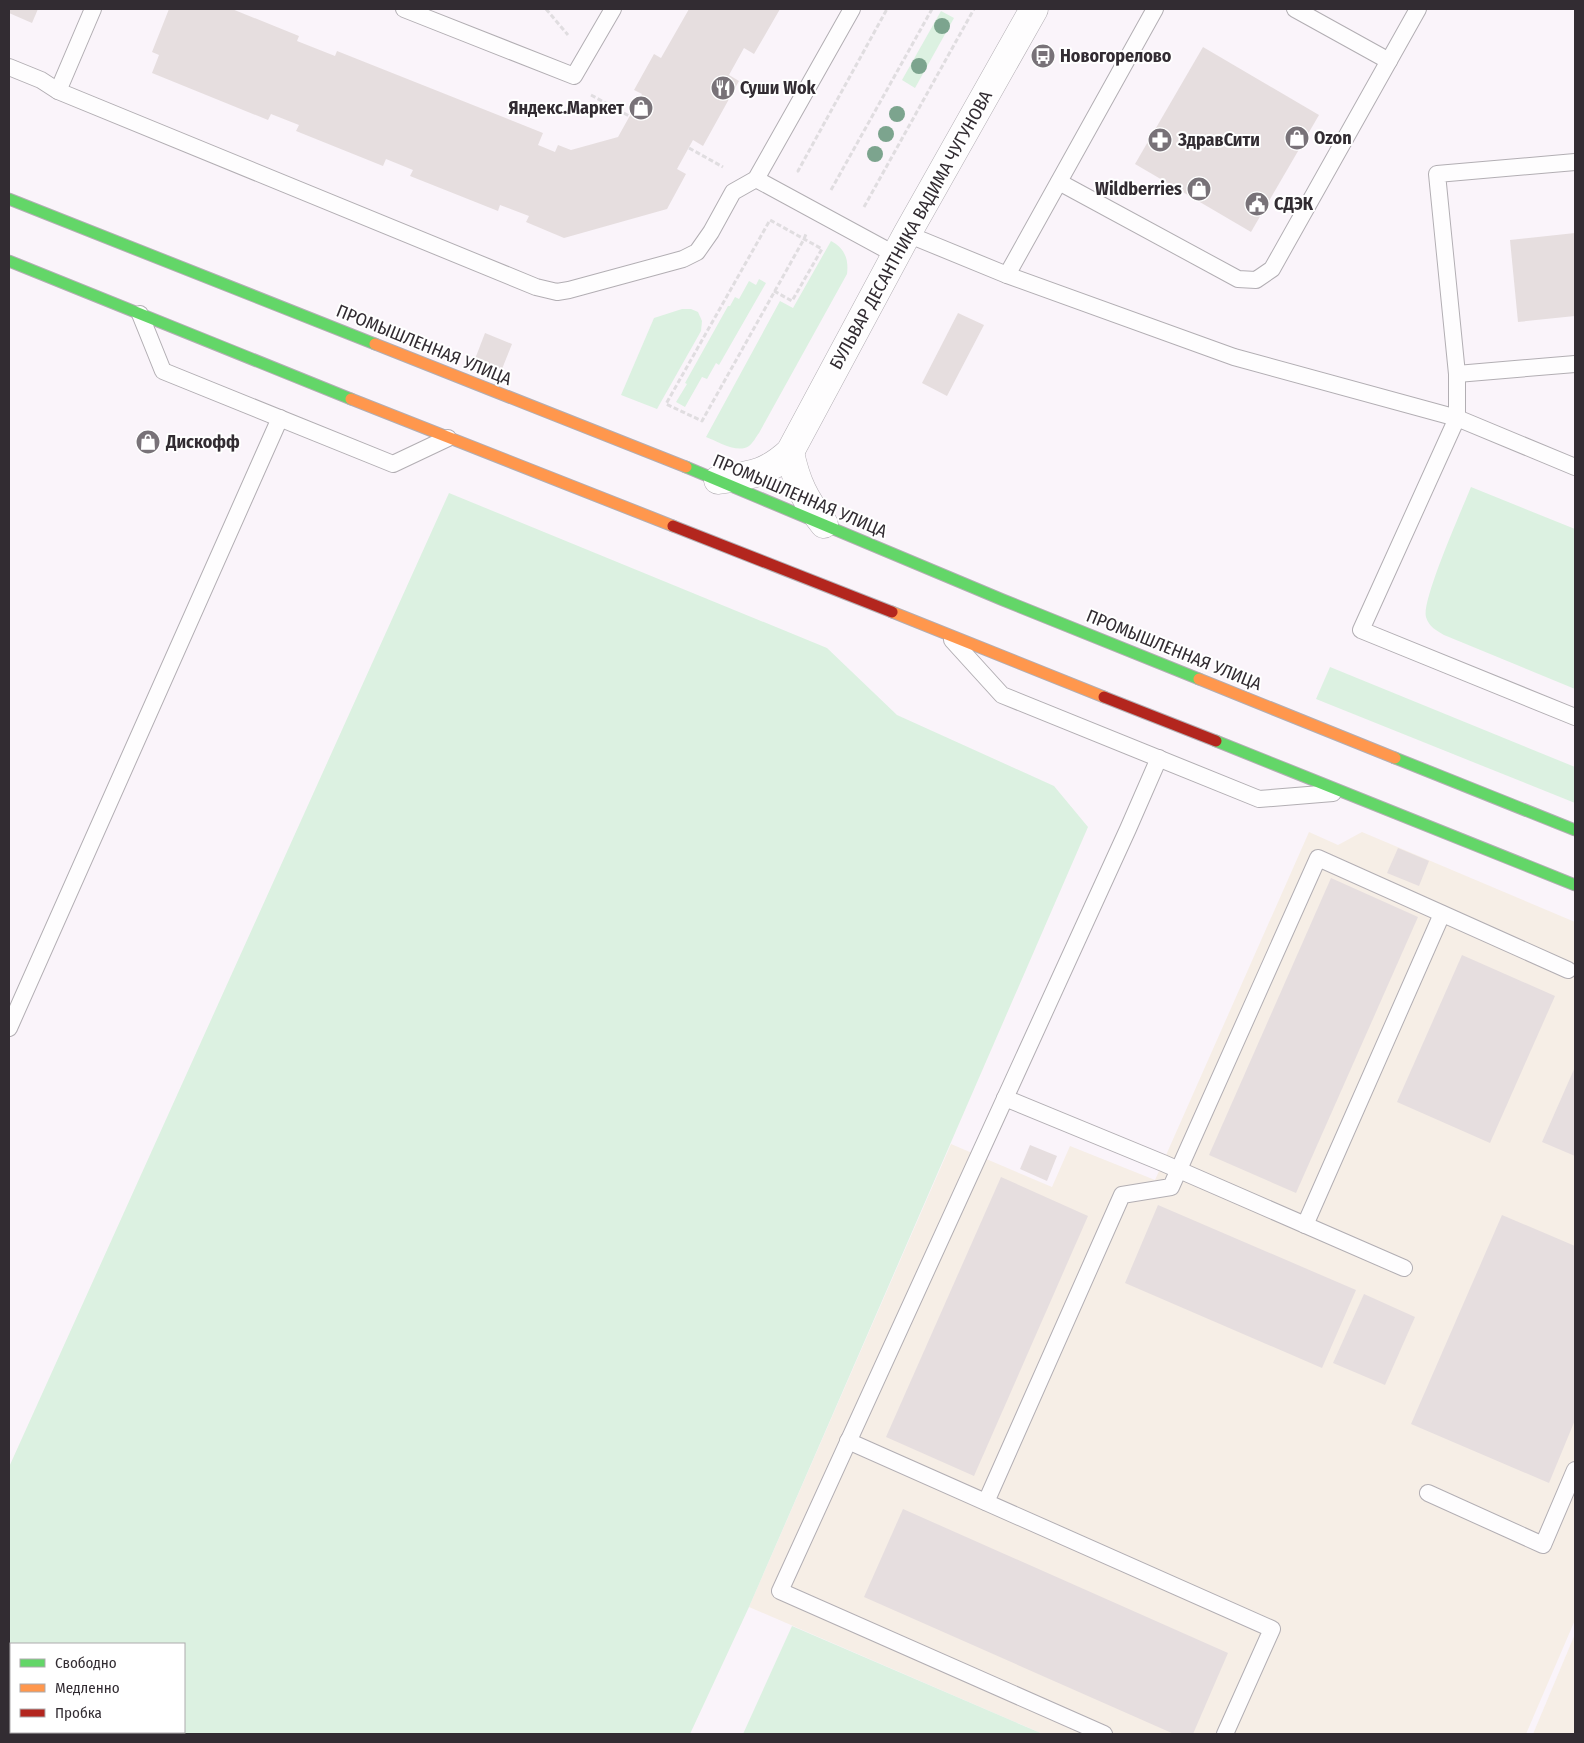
<svg xmlns="http://www.w3.org/2000/svg" width="1584" height="1743" viewBox="0 0 1584 1743" font-family="'Fira Sans Condensed',sans-serif">
  <style>
    .industrial { fill: #f6eee6 }
    .green { fill: #dcf1e1; fill-rule: evenodd }
    .building { fill: #e6dedf }
    .lines { fill: none; stroke-linecap: round; stroke-linejoin: round }
    .lane-casing { stroke: #b2aeb3; stroke-width: 18 }
    .street-casing { stroke: #b2aeb3; stroke-width: 29 }
    .fast-casing { stroke: #b2aeb3; stroke-width: 13 }
    .slow-casing { stroke: #b2aeb3; stroke-width: 13 }
    .jam-casing { stroke: #b2aeb3; stroke-width: 13 }
    .path { stroke: #e0dde0; stroke-width: 3; stroke-dasharray: 5 2.5; stroke-linecap: butt }
    .lane { stroke: #fefdfe; stroke-width: 16 }
    .street { stroke: #fefdfe; stroke-width: 28 }
    .fast { stroke: #63d668; stroke-width: 11 }
    .slow { stroke: #ff974d; stroke-width: 11 }
    .jam { stroke: #b3261e; stroke-width: 11 }
    .tree { fill: #7ca48e }
    .labels { text-anchor: middle; dominant-baseline: central; stroke-width: 4; stroke-linejoin: round; paint-order: stroke }
    .poi-label { font-size: 18px; font-weight: bold; fill: #322c32; stroke: #fff; text-anchor: start }
    .street-label { font-size: 18px; fill: #322c32; stroke: #fff }
  </style>
  <rect width="100%" height="100%" fill="#faf4fa"/>
  <g class="industrial">
    <polygon points="1309,832 1338,845 1362,832 1575,922 1575,1620 1526,1734 1043,1734 749,1607 951,1144 1052,1187 1070,1146 1155,1180"/>
    <polygon points="1575,1634 1575,1734 1533,1734"/>
  </g>
  <g class="green">
    <polygon points="941,11 954,18 915,88 902,80"/>
    <path d="M831,241C844,248 849,258 847,274L759,433C756,437 753,443 749,446C737,454 717,441 706,437L780,301L793,308Z"/>
    <polygon points="759,279 766,283 719,365 716,363 707,379 702,377 685,407 676,402 687,384 685,383 728,306 730,306 735,297 739,299 749,281 756,285"/>
    <polygon points="682,309 691,309 698,312 702,321 701,331 657,409 621,395 654,318"/>
    <path d="M1471,487L1575,529V689L1444,635C1436,630 1429,627 1426,617C1421,601 1463,507 1471,487Z"/>
    <path d="M449,493L827,648L897,715L1054,786L1088,827L749,1607L690,1734H9V1467ZM11,1644H184V1732H11Z"/>
    <polygon points="1330,667 1575,767 1575,803 1316,699"/>
    <polygon points="792,1626 1043,1734 743,1734"/>
  </g>
  <g class="building">
    <polygon points="9,9 38,9 32,23 9,13"/>
    <polygon points="169,9 232,9 299,36 297,41 335,56 337,51 543,133 538,145 555,152 558,145 571,150 618,137 642,94 634,90 654,54 661,58 689,9 780,9 754,54 744,48 729,75 739,81 703,146 693,140 677,169 686,174 667,209 564,238 526,222 529,216 500,205 498,211 410,176 413,170 386,159 383,166 296,131 299,125 271,114 268,120 152,73 159,55 152,52"/>
    <polygon points="1203,47 1319,115 1251,232 1135,164"/>
    <polygon points="1575,233 1575,316 1518,322 1510,240"/>
    <polygon points="958,313 984,325 947,396 922,383"/>
    <polygon points="485,333 512,344 502,369 475,359"/>
    <polygon points="1398,848 1429,861 1419,886 1387,873"/>
    <polygon points="1331,878 1418,917 1296,1193 1209,1155"/>
    <polygon points="1462,955 1555,996 1490,1143 1397,1102"/>
    <polygon points="1575,1067 1575,1156 1542,1142"/>
    <polygon points="1030,1145 1057,1156 1047,1181 1020,1169"/>
    <polygon points="1001,1177 1088,1216 974,1476 886,1437"/>
    <polygon points="1158,1205 1356,1290 1322,1368 1125,1283"/>
    <polygon points="1502,1215 1575,1246 1575,1420 1549,1483 1411,1424"/>
    <polygon points="1364,1294 1415,1317 1385,1385 1333,1363"/>
    <polygon points="903,1509 1228,1653 1193,1734 1174,1734 864,1597"/>
  </g>
  <g class="lines">
    <defs>
      <g id="lane">
        <polyline points="404,9 574,76 613,9"/>
        <polyline points="1295,9 1389,61"/>
        <polyline points="9,67 41,80 58,91 536,287 557,292 569,290 683,259 697,252 711,232 733,192 756,179 852,9"/>
        <polyline points="58,91 93,9"/>
        <polyline points="1575,162 1437,174 1457,374 1457,418 1361,630 1575,717"/>
        <polyline points="756,179 896,255"/>
        <polyline points="1059,182 1238,279 1256,280 1272,269 1418,9"/>
        <polyline points="907,234 1007,275 1234,357 1457,418 1575,467"/>
        <polyline points="1007,275 1155,9"/>
        <polyline points="140,314 163,371 393,464 448,438"/>
        <polyline points="1457,374 1575,364"/>
        <polyline points="952,640 1002,695 1259,799 1333,793"/>
        <polyline points="9,1028 280,418"/>
        <polyline points="1005,1098 1163,1163 1404,1268"/>
        <polyline points="1305,1225 1442,914"/>
        <polyline points="848,1441 1272,1629 1225,1734"/>
        <polyline points="1428,1493 1543,1545 1575,1470"/>
        <polyline points="986,1502 1122,1195 1171,1187 1318,858 1568,970"/>
        <polyline points="1104,1734 780,1591 1128,829 1159,758"/>
      </g>
      <g id="street">
        <path d="M790,452C796,482 805,500 824,524"/>
        <path d="M718,480C750,475 765,475 790,452L907,234L1034,9"/>
      </g>
      <g id="fast">
        <polyline points="9,199 375,344"/>
        <polyline points="9,261 351,399"/>
        <polyline points="686,467 1003,600 1199,679"/>
        <polyline points="1216,741 1575,885"/>
        <polyline points="1395,758 1575,830"/>
      </g>
      <g id="slow">
        <polyline points="375,344 686,467"/>
        <polyline points="351,399 673,526"/>
        <polyline points="892,612 1104,697"/>
        <polyline points="1199,679 1395,758"/>
      </g>
      <g id="jam">
        <polyline points="673,526 892,612"/>
        <polyline points="1104,697 1216,741"/>
      </g>
    </defs>
    <use href="#lane" class="lane-casing"/>
    <use href="#street" class="street-casing"/>
    <use href="#fast" class="fast-casing"/>
    <use href="#slow" class="slow-casing"/>
    <use href="#jam" class="jam-casing"/>
    <g class="path">
      <polyline points="546,9 568,35"/>
      <polyline points="591,95 629,116"/>
      <polyline points="689,148 723,167"/>
      <polyline points="799,172 798,171 887,9"/>
      <polyline points="831,190 932,9"/>
      <polyline points="864,207 974,9"/>
      <polyline points="774,291 792,301 822,249 770,220 666,404 702,421 804,239 806,234"/>
    </g>
    <use href="#lane" class="lane"/>
    <use href="#street" class="street"/>
    <use href="#fast" class="fast"/>
    <use href="#slow" class="slow"/>
    <use href="#jam" class="jam"/>
  </g>
  <g class="tree">
    <circle cx="942" cy="26" r="8"/>
    <circle cx="919" cy="66" r="8"/>
    <circle cx="897" cy="114" r="8"/>
    <circle cx="886" cy="134" r="8"/>
    <circle cx="875" cy="154" r="8"/>
  </g>
  <defs>
    <symbol id="bus-disc" viewBox="-11 -11 22 22"><circle r="9.5" fill="#787278" stroke="#fff"/><path d="M-5-6H5V4H4V6H2V4H-2V6H-4V4H-5ZM-3.5-4V0h7V-4ZM-3.5 1.2v1.5H-2V1.2ZM2 1.2v1.5H3.5V1.2Z" fill="#fff"/></symbol>
    <symbol id="restaurant-disc" viewBox="-11 -11 22 22"><circle r="9.5" fill="#787278" stroke="#fff"/><path d="M-5-6h1v4h1v-4h1v4h1v-4h1v5L-1.5 .5V6h-2V.5L-5-1ZM5-6V6H3V1.5H1.5Q1.5-4 5-6Z" fill="#fff"/></symbol>
    <symbol id="shop-disc" viewBox="-11 -11 22 22"><circle r="9.5" fill="#787278" stroke="#fff"/><path d="M-5-2.5h2.3a2.7 3.5 0 0 1 5.4 0H5L5.5 6h-11ZM-1.5-2.5h3a1.5 2.3 0 0 0-3 0Z" fill="#fff"/></symbol>
    <symbol id="pharmacy-disc" viewBox="-11 -11 22 22"><circle r="9.5" fill="#787278" stroke="#fff"/><path d="M-2-6h4v4h4v4h-4v4h-4v-4h-4v-4h4Z" fill="#fff"/></symbol>
    <symbol id="civic-disc" viewBox="-11 -11 22 22"><circle r="9.5" fill="#787278" stroke="#fff"/><path d="M-.6-6.5H3V-4.5H.6V-3L4-1V1h2V6H-6V1h2V-1L-.6-3ZM-1.2 2.5V6h2.4V2.5Z" fill="#fff"/></symbol>
  </defs>
  <g fill-rule="evenodd">
    <use href="#bus-disc" x="1029" y="42" width="28" height="28"/>
    <use href="#restaurant-disc" x="709" y="74" width="28" height="28"/>
    <use href="#shop-disc" x="627" y="94" width="28" height="28"/>
    <use href="#shop-disc" x="1283" y="124" width="28" height="28"/>
    <use href="#pharmacy-disc" x="1146" y="126" width="28" height="28"/>
    <use href="#shop-disc" x="1185" y="175" width="28" height="28"/>
    <use href="#civic-disc" x="1243" y="190" width="28" height="28"/>
    <use href="#shop-disc" x="134" y="428" width="28" height="28"/>
  </g>
  <g class="labels">
    <g class="poi-label">
      <text x="1060" y="56">Новогорелово</text>
      <text x="740" y="88">Суши Wok</text>
      <text x="624" y="108" text-anchor="end">Яндекс.Маркет</text>
      <text x="1314" y="138">Ozon</text>
      <text x="1178" y="140">ЗдравСити</text>
      <text x="1182" y="189" text-anchor="end">Wildberries</text>
      <text x="1274" y="204">СДЭК</text>
      <text x="166" y="442">Дискофф</text>
    </g>
    <g class="street-label">
      <text transform="translate(911 230) rotate(-61)">БУЛЬВАР ДЕСАНТНИКА ВАДИМА ЧУГУНОВА</text>
      <text transform="translate(424 345) rotate(22)">ПРОМЫШЛЕННАЯ УЛИЦА</text>
      <text transform="translate(800 496) rotate(23)">ПРОМЫШЛЕННАЯ УЛИЦА</text>
      <text transform="translate(1174 650) rotate(22)">ПРОМЫШЛЕННАЯ УЛИЦА</text>
    </g>
  </g>
  <rect width="1584" height="1743" fill="none" stroke="#322c32" stroke-width="20"/>
  <rect x="10" y="1643" width="175" height="90" fill="#ffffff" stroke="#adabad"/>
  <rect x="20" y="1659" width="25" height="8" fill="#63d668" stroke="#adabad"/>
  <text x="55" y="1668" font-size="15" fill="#322c32">Свободно</text>
  <rect x="20" y="1684" width="25" height="8" fill="#ff974d" stroke="#adabad"/>
  <text x="55" y="1693" font-size="15" fill="#322c32">Медленно</text>
  <rect x="20" y="1709" width="25" height="8" fill="#b3261e" stroke="#adabad"/>
  <text x="55" y="1718" font-size="15" fill="#322c32">Пробка</text>
</svg>
